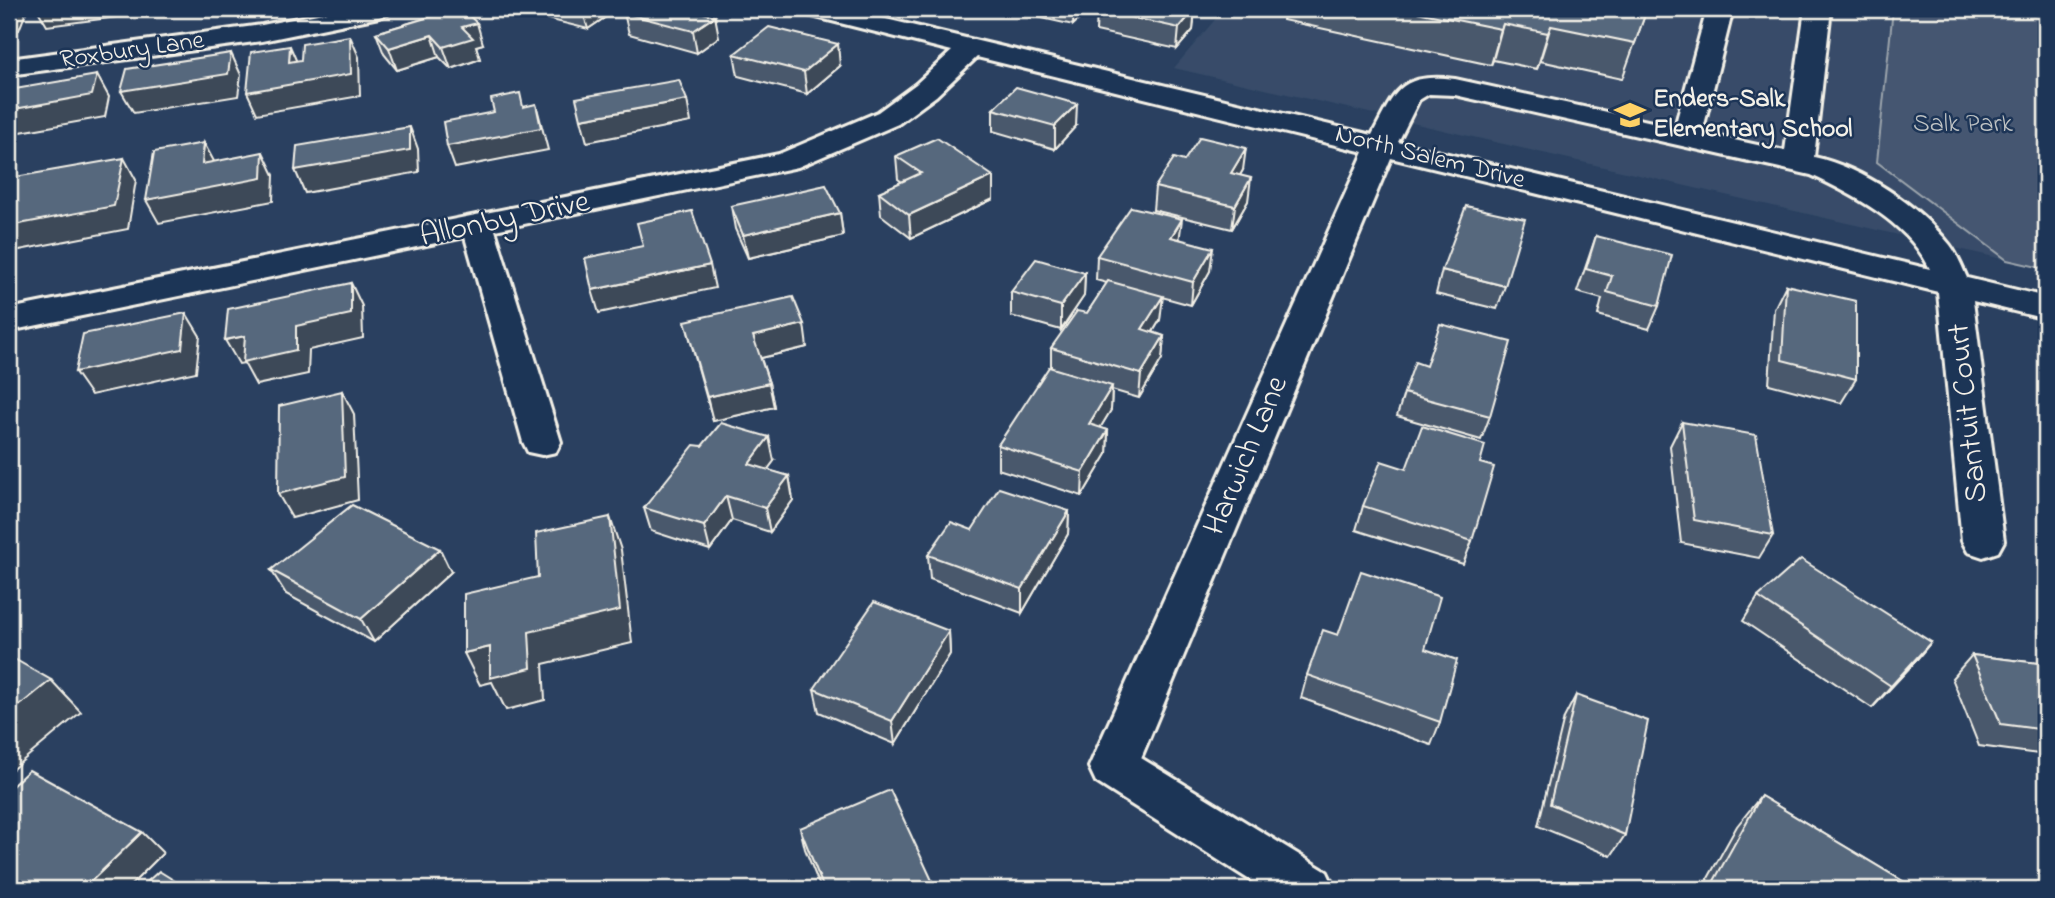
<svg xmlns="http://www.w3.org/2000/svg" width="2055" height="898" viewBox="0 0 2055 898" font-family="'Indie Flower',sans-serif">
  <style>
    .built { fill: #374c69 }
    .green { fill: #445771; stroke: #9ca4ac; stroke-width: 2 }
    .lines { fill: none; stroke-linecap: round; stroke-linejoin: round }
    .minor-casing { stroke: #f4f1e8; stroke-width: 6 }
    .path { stroke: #f4f1e8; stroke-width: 3.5; stroke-dasharray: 3.5 3.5; stroke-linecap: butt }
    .minor { fill: #1d3557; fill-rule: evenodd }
    .wall { fill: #4a596c; stroke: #f4f1e8; stroke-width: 2 }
    .shaded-wall { fill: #3c4858; stroke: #f4f1e8; stroke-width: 2 }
    .building { fill: #56677d; stroke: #f4f1e8; stroke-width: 2 }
    .labels { text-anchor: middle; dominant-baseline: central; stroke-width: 5; stroke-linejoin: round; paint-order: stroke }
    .far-street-label { font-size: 26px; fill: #f4f1e8; stroke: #1d3557 }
    .far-poi-label { font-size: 26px; font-weight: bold; fill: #f4f1e8; stroke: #1d3557; text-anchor: start }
    .far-park-label { font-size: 26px; fill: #bfc3c4; stroke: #1d3557 }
    .street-label { font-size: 32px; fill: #f4f1e8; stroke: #1d3557 }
  </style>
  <rect width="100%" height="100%" fill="#2a4060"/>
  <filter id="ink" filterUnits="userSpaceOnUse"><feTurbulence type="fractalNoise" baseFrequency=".0143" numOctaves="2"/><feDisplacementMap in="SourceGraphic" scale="14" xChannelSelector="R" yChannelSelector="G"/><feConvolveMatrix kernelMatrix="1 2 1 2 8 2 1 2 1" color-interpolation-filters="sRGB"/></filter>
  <g filter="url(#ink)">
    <polygon class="built" points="1224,9 1893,9 1877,162 2007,260 1174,68"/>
    <polygon class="green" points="1893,9 2046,9 2046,269 2007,260 1877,162"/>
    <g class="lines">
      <defs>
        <g id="minor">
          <polygon points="343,9 392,9 388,14 379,17 262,41 9,75 9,59 262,25"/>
          <path d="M800,9H844L1372,135C1395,92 1399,72 1455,79L1675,127L1707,9H1733L1702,133L1785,151L1805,9H1831L1814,157C1863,168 1918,205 1950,245C1957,254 1962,267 1967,278L2046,297V319L1973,301L2004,541L1998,552L1983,557L1968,552L1962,541L1938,292L1391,158L1141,758L1327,872L1335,889H1264L1096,782L1089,767L1364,152L977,57L936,96L898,124L798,167L495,230L561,442L556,452L542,455L528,452L523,442L465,237L9,331V309L779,154L878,112L916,84L952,51L804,14ZM1429,94L1455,95L1811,175C1856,196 1908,223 1930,269L1398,142L1419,100Z"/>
        </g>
      </defs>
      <use href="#minor" class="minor-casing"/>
      <polyline class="path" points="2003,9 2046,16"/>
      <use href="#minor" class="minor"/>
    </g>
    <g class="wall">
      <polygon points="456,9 483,44 476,46 480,59 451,69 439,57 397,70 384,54 376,33"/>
      <polygon points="529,9 612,9 613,12 588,29 531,15"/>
      <polygon points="700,9 701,12 719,37 697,53 629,34 624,13"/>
      <polygon points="1002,9 1090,9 1073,25"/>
      <polygon points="1195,9 1193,30 1177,49 1096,31 1097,10"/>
      <polygon points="1285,9 1647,9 1622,79 1540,61 1537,69 1493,60 1491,65 1283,20"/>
      <polygon points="734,54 840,66 807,94 738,76"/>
      <polygon points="993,109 1076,126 1055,149 993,131"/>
      <polygon points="896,156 993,176 993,199 911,238 881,215 879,192 902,182 898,179"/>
      <polygon points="1184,161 1243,170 1240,175 1248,201 1232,229 1153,210 1155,187"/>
      <polygon points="731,206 840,213 843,236 748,258 735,229"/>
      <polygon points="1596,236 1659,306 1649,329 1598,315 1602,299 1577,292"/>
      <polygon points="1180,239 1210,271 1191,305 1162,297 1160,320 1153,332 1164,336 1162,359 1139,398 1112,390 1111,410 1100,428 1108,430 1107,454 1082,496 998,469 998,445 1051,368 1051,348 1087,313 1107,283 1096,280 1097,256"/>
      <polygon points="1442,270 1505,286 1497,309 1436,294"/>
      <polygon points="1085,273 1084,296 1061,330 1011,316 1011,292"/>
      <polygon points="1786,285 1856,379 1841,403 1769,384 1774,309"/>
      <polygon points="685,321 807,347 761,358 769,383 774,407 713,421"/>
      <polygon points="1426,366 1490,416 1481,440 1397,416 1404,393"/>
      <polygon points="1682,422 1773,535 1759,558 1681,543 1670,446"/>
      <polygon points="774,461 767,470 789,476 793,500 770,532 732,520 710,550 651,531 644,508"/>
      <polygon points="1406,469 1472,541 1463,564 1356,530 1363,506"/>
      <polygon points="1069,511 1068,534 1022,613 930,579 928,555 972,530"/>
      <polygon points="271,570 451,572 374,642 286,594"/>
      <polygon points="1758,597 1931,642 1912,665 1872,708 1743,621"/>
      <polygon points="949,631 950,654 895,744 819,712 814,689"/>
      <polygon points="1338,635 1425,649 1440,722 1431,745 1301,698 1307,675"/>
      <polygon points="1972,655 2046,664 2046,755 1979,746 1952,678"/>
      <polygon points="1576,695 1625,835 1611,856 1538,826 1564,718"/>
      <polygon points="9,789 163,853 127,889 22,889 9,881"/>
      <polygon points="1761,796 1916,889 1702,889 1737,826"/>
      <polygon points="800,828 936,889 821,889 805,849"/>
    </g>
    <g class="shaded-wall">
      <polygon points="9,9 24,9 26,12 19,30 9,31"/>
      <polygon points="37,9 135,9 132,15 47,26"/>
      <polygon points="582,9 612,9 613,12 588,29"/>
      <polygon points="699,9 700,9 703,24 715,16 719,37 697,53 693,31 695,11"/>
      <polygon points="1074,9 1090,9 1073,25"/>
      <polygon points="1195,9 1193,30 1177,49 1179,28"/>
      <polygon points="477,23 483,44 476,46 480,59 451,69 443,47 462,27"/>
      <polygon points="1503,24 1493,60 1491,65 1501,29"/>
      <polygon points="1551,26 1540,61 1537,69 1548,33"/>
      <polygon points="432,35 439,57 397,70 389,48"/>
      <polygon points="350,36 359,57 360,96 257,114 247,92 289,62 290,46 299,67"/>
      <polygon points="838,44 840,66 807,94 804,72"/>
      <polygon points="231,53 241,75 238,96 134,113 121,91"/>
      <polygon points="97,75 109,97 105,117 9,134 9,110"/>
      <polygon points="687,100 691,122 587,142 581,119"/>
      <polygon points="536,104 548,150 455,168 447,146"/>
      <polygon points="1077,104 1076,126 1055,149 1055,126"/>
      <polygon points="410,127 418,149 419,172 305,193 295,170"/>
      <polygon points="204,143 216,165 202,164"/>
      <polygon points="1246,148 1243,170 1228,196 1231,173"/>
      <polygon points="263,152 274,175 273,201 159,223 146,200"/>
      <polygon points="124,158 136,180 128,229 9,252 9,226"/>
      <polygon points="993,176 993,199 911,238 909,215"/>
      <polygon points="1251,178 1248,201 1232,229 1235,206"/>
      <polygon points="840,213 843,236 748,258 743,235"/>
      <polygon points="1182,219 1179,242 1171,237"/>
      <polygon points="1213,248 1210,271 1191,305 1193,282"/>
      <polygon points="710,265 715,288 599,313 592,290"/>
      <polygon points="1085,273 1084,296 1061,330 1061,306"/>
      <polygon points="351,283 362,306 363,338 309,350 308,374 256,385 244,363 239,364 225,340 296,326"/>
      <polygon points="1163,296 1160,320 1140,353 1142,329"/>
      <polygon points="186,313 200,336 196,372 91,395 75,372"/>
      <polygon points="804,324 807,347 757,359 753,336"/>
      <polygon points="1164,336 1162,359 1139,398 1141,374"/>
      <polygon points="769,383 774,407 713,421 707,397"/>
      <polygon points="1112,386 1111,410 1088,448 1089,424"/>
      <polygon points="342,391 354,414 358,500 292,518 278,494"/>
      <polygon points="1108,430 1107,454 1082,496 1083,472"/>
      <polygon points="769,437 774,461 754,488 749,464"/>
      <polygon points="789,476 793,500 770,532 765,508"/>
      <polygon points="726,496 732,520 710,550 704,526"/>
      <polygon points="1069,511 1068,534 1022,613 1022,589"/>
      <polygon points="610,517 621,550 632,643 543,664 545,700 506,710 492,682 480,685 464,653 490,647 529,632"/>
      <polygon points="440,549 451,572 374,642 361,619"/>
      <polygon points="949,631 950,654 895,744 892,721"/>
      <polygon points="1931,642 1912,665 1872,708 1891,686"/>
      <polygon points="51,680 81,712 9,772 9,714"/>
      <polygon points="142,832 163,853 127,889 83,889"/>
    </g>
    <g class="building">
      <polygon points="456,9 462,9 477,23 462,27 473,38 443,47 432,35 389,48 376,33"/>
      <polygon points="630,9 699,9 695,11 715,16 693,31 624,13"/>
      <polygon points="1098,9 1195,9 1179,28 1097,10"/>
      <polygon points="1402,9 1647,9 1635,43 1551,26 1548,33 1503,24 1501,29"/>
      <polygon points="769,27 838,44 804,72 734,54"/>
      <polygon points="350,36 351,74 247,92 251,52 290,46 289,62 301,60 302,44"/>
      <polygon points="231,53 228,74 121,91 127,69"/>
      <polygon points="97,75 92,95 9,110 9,90"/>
      <polygon points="679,80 687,100 581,119 576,98"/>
      <polygon points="1016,87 1077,104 1055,126 993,109"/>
      <polygon points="520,93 523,107 536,104 541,128 447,146 443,122 494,112 491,99"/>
      <polygon points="410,127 410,150 295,170 297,146"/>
      <polygon points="1200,137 1246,148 1231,173 1251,178 1235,206 1155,187 1174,158 1184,161"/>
      <polygon points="937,138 993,176 909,215 879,192 921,173 896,156"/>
      <polygon points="204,143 202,164 263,152 262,178 146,200 154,152"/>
      <polygon points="124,158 114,206 9,226 9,178"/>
      <polygon points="826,185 840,213 743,235 731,206"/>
      <polygon points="1466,206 1525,219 1505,286 1442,270"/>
      <polygon points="1131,207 1182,219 1171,237 1213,248 1193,282 1097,256"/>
      <polygon points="692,211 710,265 592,290 585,258 643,246 637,223"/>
      <polygon points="1596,236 1672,255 1659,306 1607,292 1612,276 1586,269"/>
      <polygon points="1036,259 1085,273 1061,306 1011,292"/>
      <polygon points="1108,281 1163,296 1142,329 1164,336 1141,374 1051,348 1077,311 1087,313"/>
      <polygon points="351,283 351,314 296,326 296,350 243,362 245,336 225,340 228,309"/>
      <polygon points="1786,285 1856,301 1856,379 1782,360"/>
      <polygon points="793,297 804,324 753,336 769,383 707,397 685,321"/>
      <polygon points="186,313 182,349 75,372 83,334"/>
      <polygon points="1440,324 1511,342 1490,416 1404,393 1415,362 1426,366"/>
      <polygon points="1049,367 1112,386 1089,424 1108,430 1083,472 998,445"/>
      <polygon points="342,391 345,477 278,494 279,406"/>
      <polygon points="1682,422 1756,435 1773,535 1694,520"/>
      <polygon points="721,423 769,437 749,464 789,476 765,508 726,496 704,526 644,508 694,445 702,446"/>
      <polygon points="1422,426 1485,445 1480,463 1494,467 1472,541 1363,506 1381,461 1406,469"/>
      <polygon points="999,488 1069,511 1022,589 928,555 951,522 972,530"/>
      <polygon points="352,505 440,549 361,619 271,570"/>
      <polygon points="610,517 620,610 529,632 531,668 490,678 490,647 464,653 464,594 538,577 536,533"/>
      <polygon points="1801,559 1931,642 1891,686 1758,597"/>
      <polygon points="1361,571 1440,597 1425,649 1457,660 1440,722 1307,675 1323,630 1338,635"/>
      <polygon points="874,602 949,631 892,721 814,689"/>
      <polygon points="1972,655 2046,664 2046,730 2001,724"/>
      <polygon points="9,656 51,680 9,714"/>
      <polygon points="1576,695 1648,721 1625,835 1550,804"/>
      <polygon points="29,770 142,832 83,889 33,889 9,875 9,789"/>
      <polygon points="890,790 936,889 824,889 800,828"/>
      <polygon points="1761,796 1916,889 1712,889 1710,888"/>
      <polygon points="159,871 188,889 139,889"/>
    </g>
  </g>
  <defs>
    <symbol id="school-bare" viewBox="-9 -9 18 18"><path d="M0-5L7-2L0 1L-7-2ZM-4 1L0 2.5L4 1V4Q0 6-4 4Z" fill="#ffd166" stroke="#1d3557" stroke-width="2.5" paint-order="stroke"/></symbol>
  </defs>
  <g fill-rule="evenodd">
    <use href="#school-bare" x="1608" y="93" width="44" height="44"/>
  </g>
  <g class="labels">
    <g class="far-street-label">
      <text transform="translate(132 51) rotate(-8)">Roxbury Lane</text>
      <text transform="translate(1430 158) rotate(14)">North Salem Drive</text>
    </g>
    <g class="far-poi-label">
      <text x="1653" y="100">Enders-Salk<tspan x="1653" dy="30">Elementary School</tspan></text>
    </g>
    <g class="far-park-label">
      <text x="1963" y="125">Salk Park</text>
    </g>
    <g class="street-label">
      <text transform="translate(505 220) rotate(-12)">Allonby Drive</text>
      <text transform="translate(1969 413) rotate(-96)">Santuit Court</text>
      <text transform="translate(1247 456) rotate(-67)">Harwich Lane</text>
    </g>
  </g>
  <rect width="2055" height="898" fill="none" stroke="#1d3557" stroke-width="35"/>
  <rect x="18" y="18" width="2020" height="863" fill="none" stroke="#f4f1e8" stroke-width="2.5" filter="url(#ink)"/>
</svg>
